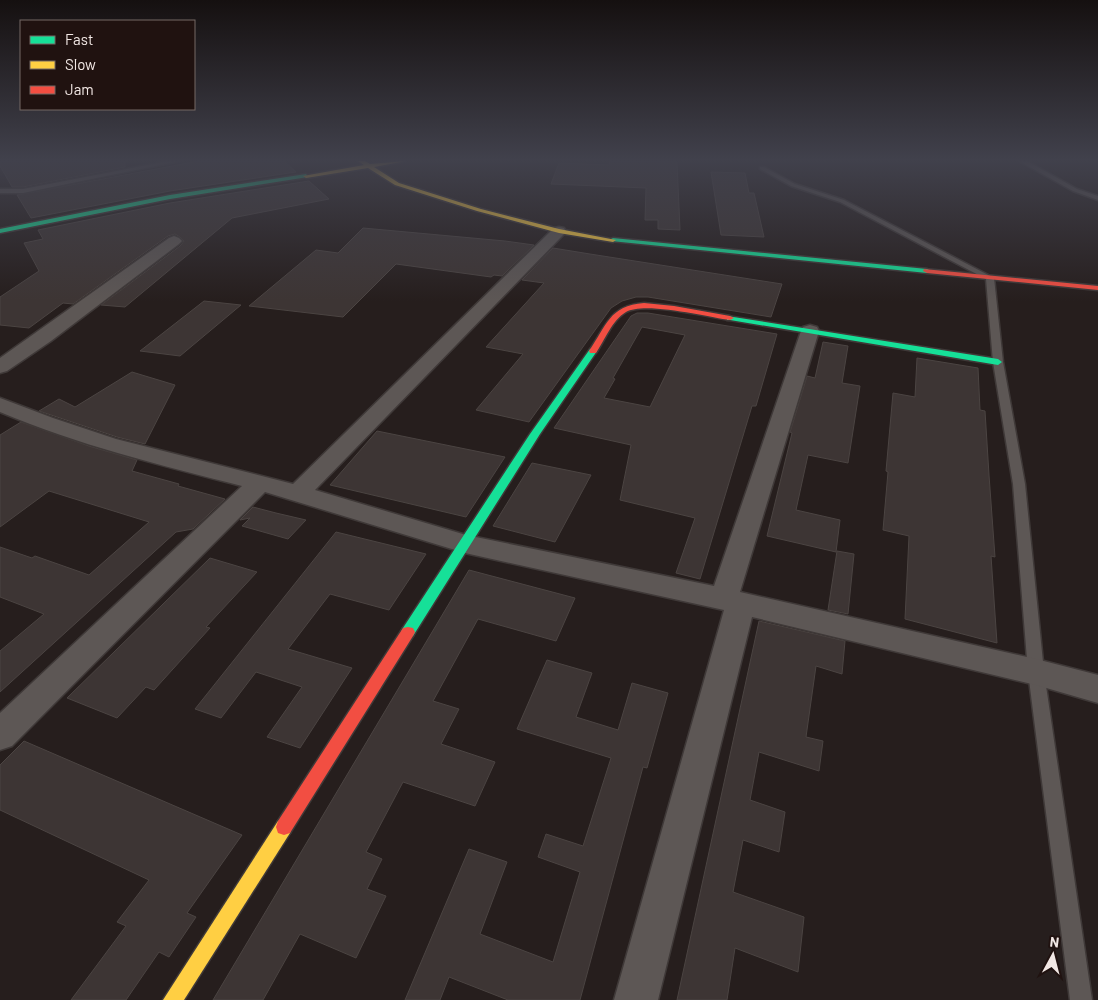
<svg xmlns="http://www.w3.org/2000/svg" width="1098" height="1000" viewBox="0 0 1098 1000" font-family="Barlow,sans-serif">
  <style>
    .building { fill: #3d3534; stroke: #4b4442; fill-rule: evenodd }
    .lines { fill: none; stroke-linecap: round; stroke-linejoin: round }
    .lane-casing { stroke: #3f3938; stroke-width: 3 }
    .street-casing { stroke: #3f3938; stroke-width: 3 }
    .fast-casing { stroke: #3f3938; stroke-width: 3 }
    .slow-casing { stroke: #3f3938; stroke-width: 3 }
    .jam-casing { stroke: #3f3938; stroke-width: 3 }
    .lane { fill: #5d5755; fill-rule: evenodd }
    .street { fill: #5d5755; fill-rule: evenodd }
    .fast { fill: #16e098; fill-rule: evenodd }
    .slow { fill: #ffcf43; fill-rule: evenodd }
    .jam { fill: #f24e42; fill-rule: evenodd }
  </style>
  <rect width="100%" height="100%" fill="#261e1d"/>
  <g class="building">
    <polygon points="0,161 125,161 125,167 23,187 12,187 0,166"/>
    <polygon points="199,161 284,161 296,172 170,191 31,218 17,195"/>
    <polygon points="610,161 677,162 680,230 658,229 658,220 645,220 646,188 551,184 559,163 609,165"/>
    <polygon points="711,172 745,173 749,193 754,193 764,237 721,235"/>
    <polygon points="309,181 329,199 232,218 125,307 101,305 180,246 184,241 180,237 175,234 168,236 73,304 63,303 29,328 0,325 0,297 39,271 24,243 43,239 38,230 170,203"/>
    <polygon points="363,228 505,241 534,245 502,276 494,275 491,277 396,264 343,317 249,306 316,250 338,253"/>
    <polygon points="553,248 590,254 782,284 771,317 648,297 636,297 622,301 611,308 529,422 476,410 523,354 486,347 544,283 522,280"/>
    <polygon points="204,301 241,305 180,356 140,351"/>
    <path d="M637,313H648L777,334L756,406H752L700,579L676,573L695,518L620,500L631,445L554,428L631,316ZM642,327L685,335L650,407L604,398L615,379L613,378Z"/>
    <polygon points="823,342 848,346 842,383 860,386 848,463 808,455 796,510 840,520 836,552 767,536 792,433 790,432 807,376 815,378"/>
    <polygon points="917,358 978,368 980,410 985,411 989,475 995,557 991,556 997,643 905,619 909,536 883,530 888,472 886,471 893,393 915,397"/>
    <polygon points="132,372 175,385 145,444 117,437 39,411 59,399 75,407"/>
    <polygon points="21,422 89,446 137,460 132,471 179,484 178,486 225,499 193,529 176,532 0,692 0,651 44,614 0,597 0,547 32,558 35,556 89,575 149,522 49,491 0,527 0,435"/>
    <polygon points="377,431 505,457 466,517 330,485"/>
    <polygon points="532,463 591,475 555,542 493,526"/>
    <polygon points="253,507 276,513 306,520 288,539 242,526 250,518 240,520"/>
    <polygon points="336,532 426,554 389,610 330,594 288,649 352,668 300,748 267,737 302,687 256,672 221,718 195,709"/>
    <polygon points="837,551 854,554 848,614 828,610"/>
    <polygon points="210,558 257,572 206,627 210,628 154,690 146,687 117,718 67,698"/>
    <polygon points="469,570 575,598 556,641 478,619 433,701 459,709 441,744 495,762 475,806 403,782 366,852 382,859 367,889 386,896 356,958 300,934 263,1000 213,1000"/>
    <polygon points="759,621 845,641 842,674 816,666 806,737 823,741 819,771 759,752 750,800 785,812 779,852 743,840 733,892 804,917 798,972 735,948 727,1000 677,1000"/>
    <polygon points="547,660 592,673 576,717 618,730 632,683 668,693 647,768 643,767 580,1000 508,1000 449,977 440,1000 405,1000 469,849 507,862 480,934 553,962 580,872 538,857 546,834 583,846 611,758 517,729"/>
    <polygon points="24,741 242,835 187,913 196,917 169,957 159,952 126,1000 71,1000 126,926 117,922 149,880 0,810 0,765"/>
  </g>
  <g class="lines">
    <defs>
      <g id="lane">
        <polygon points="168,161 180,161 23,193 0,193 0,189 23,189"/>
        <polygon points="1019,161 1027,161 1077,189 1098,196 1098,200 1073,191"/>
        <polygon points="760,167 764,167 795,184 844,200 994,278 1003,362 1025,484 1044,672 1092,1000 1070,1000 1028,672 1013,484 993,362 986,279 840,202 791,186 760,169"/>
      </g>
      <g id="street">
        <path d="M559,227L564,228L566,231L564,234L315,490L466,535L714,586L801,331L803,327L810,325L817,327L819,331L740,592L1036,659L1098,675V703L1036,685L752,617L658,1000H614L724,610L465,553L265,492L12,746L0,750V713L242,486C160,465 78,445 0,412V398L53,418L116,439L293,484L554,228Z"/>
        <polygon points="174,236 179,238 182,241 179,244 51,341 7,371 0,373 0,358 169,238"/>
      </g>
      <g id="fast">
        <polygon points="306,174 308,177 170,199 0,233 0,229 170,195"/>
        <polygon points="613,238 927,269 931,271 927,273 611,241 611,239"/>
        <polygon points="727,316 998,359 1002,362 998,365 730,320 727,320"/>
        <polygon points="593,348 597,351 540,434 413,636 408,637 403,636 401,632 403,628 530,434 590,349"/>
      </g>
      <g id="slow">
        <polygon points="358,161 365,161 370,164 406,161 374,167 399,183 481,209 559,229 616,240 613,242 559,233 477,211 395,185 368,168 306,178 303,176 364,165"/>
        <polygon points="284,819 290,821 292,827 290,833 184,1000 163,1000 278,821"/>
      </g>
      <g id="jam">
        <polygon points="924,269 1098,286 1098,290 927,273 923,271"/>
        <path d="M644,303L674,306L730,316L734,318L730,320C708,317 644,301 626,312C612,320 605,340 596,353H590L589,351C607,325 609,306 644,303Z"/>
        <polygon points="408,627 413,628 415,632 413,636 290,833 284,835 278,833 276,827 278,821 403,628"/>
      </g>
    </defs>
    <use href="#lane" class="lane-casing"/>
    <use href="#street" class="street-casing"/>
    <use href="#fast" class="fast-casing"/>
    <use href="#slow" class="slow-casing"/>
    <use href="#jam" class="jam-casing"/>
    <use href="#lane" class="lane"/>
    <use href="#street" class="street"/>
    <use href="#fast" class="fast"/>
    <use href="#slow" class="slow"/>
    <use href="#jam" class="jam"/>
  </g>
  <linearGradient id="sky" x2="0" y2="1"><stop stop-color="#151010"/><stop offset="0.53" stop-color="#41414c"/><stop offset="1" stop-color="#41414c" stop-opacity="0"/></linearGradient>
  <rect width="1098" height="301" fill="url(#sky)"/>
  <rect x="20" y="20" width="175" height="90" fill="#201210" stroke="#746865"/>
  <rect x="30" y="36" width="25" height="8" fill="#16e098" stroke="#746865"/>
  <text x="65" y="45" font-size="15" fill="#f2e8e5">Fast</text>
  <rect x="30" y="61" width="25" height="8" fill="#ffcf43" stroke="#746865"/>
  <text x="65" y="70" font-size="15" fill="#f2e8e5">Slow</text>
  <rect x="30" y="86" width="25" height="8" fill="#f24e42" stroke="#746865"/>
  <text x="65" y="95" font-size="15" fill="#f2e8e5">Jam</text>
  <g transform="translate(1053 955) rotate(7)" stroke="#201210" stroke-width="4" paint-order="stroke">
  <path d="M0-4L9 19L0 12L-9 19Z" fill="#f2e8e5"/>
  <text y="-8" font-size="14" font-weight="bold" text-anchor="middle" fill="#f2e8e5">N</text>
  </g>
</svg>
